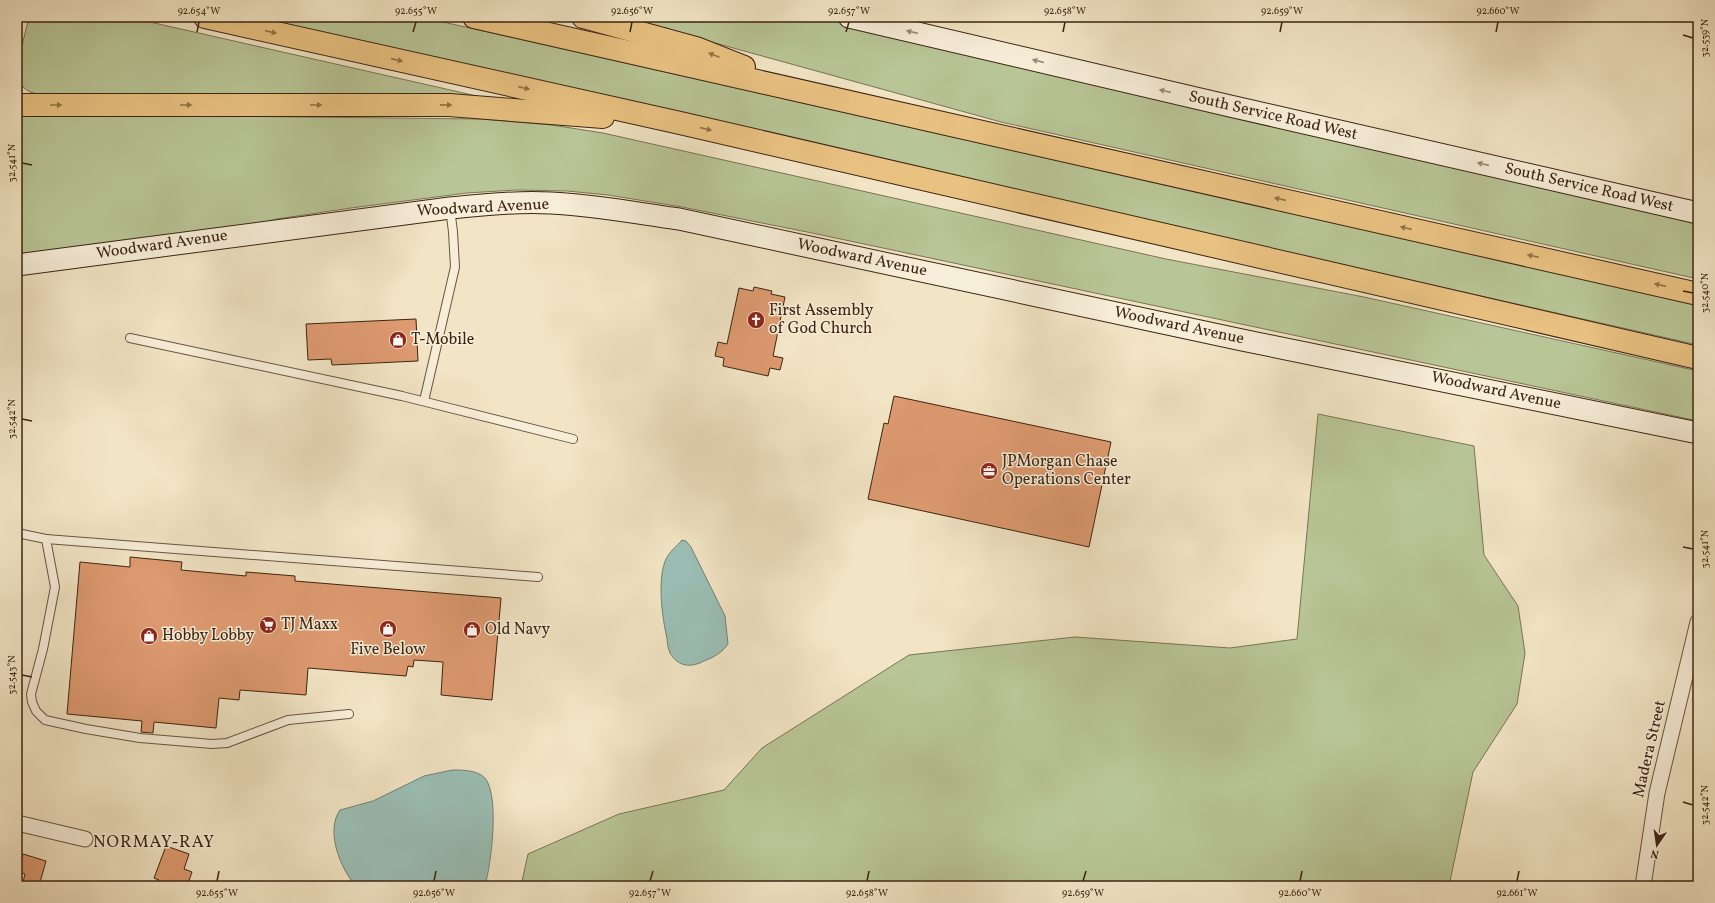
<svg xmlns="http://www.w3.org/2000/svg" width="1715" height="903" viewBox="0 0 1715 903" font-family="Vollkorn,serif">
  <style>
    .green { fill: #b8c596; stroke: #7a7454 }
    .water { fill: #9bbfb6; stroke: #758174 }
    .building { fill: #de9a70; stroke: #3c2412 }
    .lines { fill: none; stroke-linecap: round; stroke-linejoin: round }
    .lane-casing { stroke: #6a543f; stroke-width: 10 }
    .street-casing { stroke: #6a543f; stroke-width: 17 }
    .secondary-casing { stroke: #3c2412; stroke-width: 23 }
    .highway-casing { stroke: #3c2412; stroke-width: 24 }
    .lane { stroke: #f7eed9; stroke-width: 8 }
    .street { stroke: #f7eed9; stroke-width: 15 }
    .secondary { stroke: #f7eed9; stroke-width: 21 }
    .highway { stroke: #e9c282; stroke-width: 22 }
    .oneway { fill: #92734a }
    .oneway2 { fill: #9a8976 }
    .ticks { fill: none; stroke: #3c2412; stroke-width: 1.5 }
    .labels { text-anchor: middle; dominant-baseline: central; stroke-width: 3; stroke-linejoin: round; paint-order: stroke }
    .street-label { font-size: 16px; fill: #3c2412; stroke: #f7eed9 }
    .poi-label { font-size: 16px; fill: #3c2412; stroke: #f7eed9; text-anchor: start }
    .neighbourhood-label { font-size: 17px; letter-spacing: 1px; fill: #3c2412; stroke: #f7eed9 }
    .neatline { fill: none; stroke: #3c2412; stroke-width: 1.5 }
    .ticks-label { font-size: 10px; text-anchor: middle; fill: #3c2412 }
  </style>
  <rect width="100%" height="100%" fill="#f2e5c5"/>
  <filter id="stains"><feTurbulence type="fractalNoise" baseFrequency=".005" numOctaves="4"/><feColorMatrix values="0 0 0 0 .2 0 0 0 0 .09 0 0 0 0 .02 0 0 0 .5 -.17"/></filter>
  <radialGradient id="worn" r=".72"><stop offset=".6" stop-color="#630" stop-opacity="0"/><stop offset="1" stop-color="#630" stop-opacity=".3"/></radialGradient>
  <g class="green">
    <polygon points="29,17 128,17 490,99 41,95 30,92 17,83 17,66"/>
    <polygon points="246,17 421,17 1698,305 1698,345"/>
    <polygon points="621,17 817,17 1698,219 1698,279 1001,122"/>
    <polygon points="31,114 481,119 552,125 603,133 1166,259 1364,297 1698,371 1698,421 817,234 682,207 608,195 567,191 516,190 467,193 351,208 277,219 230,230 30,255 17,252 17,118"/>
    <polygon points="1318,414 1474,446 1484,555 1518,606 1525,653 1517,704 1473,772 1449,886 521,886 528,854 619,814 724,790 762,748 909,655 1075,637 1230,648 1297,639"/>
  </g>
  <g class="water">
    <path d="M682,540L686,541L691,547L725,616L728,644C722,653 714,657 704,661C691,668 678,667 670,653C668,649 667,642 667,638C662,617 657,579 666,559C669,552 677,546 682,540Z"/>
    <path d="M452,770C463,770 477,770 485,778C500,797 491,864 485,886H361L356,884L347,886L351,880C339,863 326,830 340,810L373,801L424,776Z"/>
  </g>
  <g class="building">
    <polygon points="754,287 772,291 771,294 785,297 773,356 783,358 780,370 770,368 768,376 723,366 724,358 715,356 718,342 727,344 739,288 753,291"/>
    <polygon points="416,319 418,361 332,365 331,359 308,360 306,324"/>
    <polygon points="894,396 1111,442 1089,547 868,499 884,423 888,424"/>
    <polygon points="130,557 182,562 181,570 246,576 246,572 295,576 295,581 501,598 492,700 441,695 443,662 414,660 413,667 408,666 406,676 308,668 306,695 240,690 239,700 219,698 216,728 154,722 153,733 141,732 142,721 67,714 80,562 130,567"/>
    <polygon points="166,846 189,854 184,869 192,872 187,886 156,886 159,880 154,878"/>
    <polygon points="23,854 46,861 39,886 22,886 25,874 18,872"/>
  </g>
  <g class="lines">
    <defs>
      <g id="lane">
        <polyline points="130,338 402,396 573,439"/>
        <polyline points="424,401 455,267 453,232 450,208"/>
        <polyline points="17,533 46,539 55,587 43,649 31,694 32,702 36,711 45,720 86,729 140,738 212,744 227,743 288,720 349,714"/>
        <polyline points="46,539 538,577"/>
      </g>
      <g id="street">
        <polyline points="17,823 85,839"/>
        <polyline points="1643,886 1657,793 1698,622"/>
      </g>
      <g id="secondary">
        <polyline points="849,17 1230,106 1698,213"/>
        <path d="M17,265L450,208C483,205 517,201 551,203C594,205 636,213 679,219L1242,340L1698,433"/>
      </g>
      <g id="highway">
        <polyline points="205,17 680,123 1698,358"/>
        <polyline points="474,17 1698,294"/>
        <polyline points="583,17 696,48 744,67"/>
        <polyline points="17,105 449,105 603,117"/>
      </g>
    </defs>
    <use href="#lane" class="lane-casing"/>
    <use href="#street" class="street-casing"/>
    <use href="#secondary" class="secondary-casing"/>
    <use href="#highway" class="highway-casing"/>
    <use href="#lane" class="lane"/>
    <use href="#street" class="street"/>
    <use href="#secondary" class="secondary"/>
    <use href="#highway" class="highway"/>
  </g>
  <defs><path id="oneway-solid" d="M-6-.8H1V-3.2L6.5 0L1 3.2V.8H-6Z"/></defs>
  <g class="oneway">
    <use href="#oneway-solid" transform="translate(271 32) rotate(13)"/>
    <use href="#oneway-solid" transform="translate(714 55) rotate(-159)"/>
    <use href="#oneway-solid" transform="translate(397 60) rotate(13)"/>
    <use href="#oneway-solid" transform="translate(524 88) rotate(13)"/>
    <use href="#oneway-solid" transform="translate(56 105)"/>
    <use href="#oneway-solid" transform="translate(186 105)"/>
    <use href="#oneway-solid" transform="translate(316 105)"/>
    <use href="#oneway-solid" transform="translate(446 105) rotate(1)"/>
    <use href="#oneway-solid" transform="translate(706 129) rotate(13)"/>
    <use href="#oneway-solid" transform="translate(1280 199) rotate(-167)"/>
    <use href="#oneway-solid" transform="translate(1406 228) rotate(-167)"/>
    <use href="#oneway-solid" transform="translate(1533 256) rotate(-167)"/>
    <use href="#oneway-solid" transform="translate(1660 285) rotate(-167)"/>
  </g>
  <g class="oneway2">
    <use href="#oneway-solid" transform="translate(912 32) rotate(-167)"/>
    <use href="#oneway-solid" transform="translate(1038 61) rotate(-167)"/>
    <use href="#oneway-solid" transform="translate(1165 91) rotate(-167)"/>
    <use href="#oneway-solid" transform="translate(1483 164) rotate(-167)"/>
  </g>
  <path class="ticks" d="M197,32L199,22M413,32L416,22M630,32L632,22M846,32L849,22M1063,32L1065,22M1280,32L1282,22M1496,32L1498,22M1683,35L1693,38M22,163L32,165M1683,291L1693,293M22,419L32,421M1683,547L1693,549M22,675L32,677M1683,802L1693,805M217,881L219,871M434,881L436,871M650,881L653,871M867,881L869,871M1083,881L1086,871M1300,881L1302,871M1517,881L1519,871"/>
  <defs>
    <symbol id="church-disc" viewBox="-11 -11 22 22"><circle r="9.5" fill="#8f2418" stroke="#f7eed9"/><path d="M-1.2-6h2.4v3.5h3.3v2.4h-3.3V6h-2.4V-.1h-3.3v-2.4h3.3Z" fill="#fff"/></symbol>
    <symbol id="shop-disc" viewBox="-11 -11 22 22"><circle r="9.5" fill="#8f2418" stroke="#f7eed9"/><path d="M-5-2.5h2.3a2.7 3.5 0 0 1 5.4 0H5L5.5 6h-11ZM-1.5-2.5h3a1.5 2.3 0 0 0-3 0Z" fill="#fff"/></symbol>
    <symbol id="office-disc" viewBox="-11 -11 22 22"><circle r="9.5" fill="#8f2418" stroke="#f7eed9"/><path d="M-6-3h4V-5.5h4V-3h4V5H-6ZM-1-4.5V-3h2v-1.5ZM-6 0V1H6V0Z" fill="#fff"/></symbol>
    <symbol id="supermarket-disc" viewBox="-11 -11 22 22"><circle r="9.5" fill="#8f2418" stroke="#f7eed9"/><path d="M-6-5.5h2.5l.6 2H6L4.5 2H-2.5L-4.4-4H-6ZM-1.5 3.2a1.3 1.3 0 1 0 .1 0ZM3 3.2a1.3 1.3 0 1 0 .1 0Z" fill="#fff"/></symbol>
  </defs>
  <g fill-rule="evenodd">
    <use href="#church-disc" x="746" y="310" width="20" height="20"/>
    <use href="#shop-disc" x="388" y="330" width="20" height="20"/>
    <use href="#office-disc" x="979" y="461" width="20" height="20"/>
    <use href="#supermarket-disc" x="258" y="615" width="20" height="20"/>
    <use href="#shop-disc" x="378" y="619" width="20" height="20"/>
    <use href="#shop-disc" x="462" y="620" width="20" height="20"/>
    <use href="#shop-disc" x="139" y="626" width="20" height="20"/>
  </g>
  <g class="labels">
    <g class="street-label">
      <text transform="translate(1273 116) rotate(13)">South Service Road West</text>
      <text transform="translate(1589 188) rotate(13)">South Service Road West</text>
      <text transform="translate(483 208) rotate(-3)">Woodward Avenue</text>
      <text transform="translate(162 245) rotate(-8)">Woodward Avenue</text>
      <text transform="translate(862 258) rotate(12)">Woodward Avenue</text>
      <text transform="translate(1179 326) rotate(12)">Woodward Avenue</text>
      <text transform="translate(1496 391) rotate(12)">Woodward Avenue</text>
      <text transform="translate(1650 749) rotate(-77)">Madera Street</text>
    </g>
    <g class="poi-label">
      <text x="769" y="311">First Assembly<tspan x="769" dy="18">of God Church</tspan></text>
      <text x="411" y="340">T-Mobile</text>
      <text x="1002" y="462">JPMorgan Chase<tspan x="1002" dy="18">Operations Center</tspan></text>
      <text x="281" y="625">TJ Maxx</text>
      <text x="485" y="630">Old Navy</text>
      <text x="162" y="636">Hobby Lobby</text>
      <text x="388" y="650" text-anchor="middle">Five Below</text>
    </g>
    <g class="neighbourhood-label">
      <text x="154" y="842">NORMAY-RAY</text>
    </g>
  </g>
  <rect width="1715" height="903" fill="none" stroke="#f2e5c5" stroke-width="44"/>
  <g transform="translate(1657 845) rotate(193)" stroke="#f7eed9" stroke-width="3" paint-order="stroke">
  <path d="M0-3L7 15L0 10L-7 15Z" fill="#3c2412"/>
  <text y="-6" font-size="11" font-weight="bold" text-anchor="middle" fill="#3c2412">N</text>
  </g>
  <rect x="22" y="22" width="1671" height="859" class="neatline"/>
  <g class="ticks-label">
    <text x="199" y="14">92.654°W</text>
    <text x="416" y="14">92.655°W</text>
    <text x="632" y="14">92.656°W</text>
    <text x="849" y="14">92.657°W</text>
    <text x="1065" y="14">92.658°W</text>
    <text x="1282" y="14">92.659°W</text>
    <text x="1498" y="14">92.660°W</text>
    <text transform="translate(1704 38) rotate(-90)" y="4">32.539°N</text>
    <text transform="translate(11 163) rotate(-90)" y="4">32.541°N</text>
    <text transform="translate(1704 293) rotate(-90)" y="4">32.540°N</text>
    <text transform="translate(11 419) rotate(-90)" y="4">32.542°N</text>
    <text transform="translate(1704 549) rotate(-90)" y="4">32.541°N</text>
    <text transform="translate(11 675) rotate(-90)" y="4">32.543°N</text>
    <text transform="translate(1704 805) rotate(-90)" y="4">32.542°N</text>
    <text x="217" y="896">92.655°W</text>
    <text x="434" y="896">92.656°W</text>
    <text x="650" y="896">92.657°W</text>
    <text x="867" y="896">92.658°W</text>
    <text x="1083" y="896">92.659°W</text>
    <text x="1300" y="896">92.660°W</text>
    <text x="1517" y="896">92.661°W</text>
  </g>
  <rect width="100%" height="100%" filter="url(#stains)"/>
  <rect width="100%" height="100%" fill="url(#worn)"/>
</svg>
